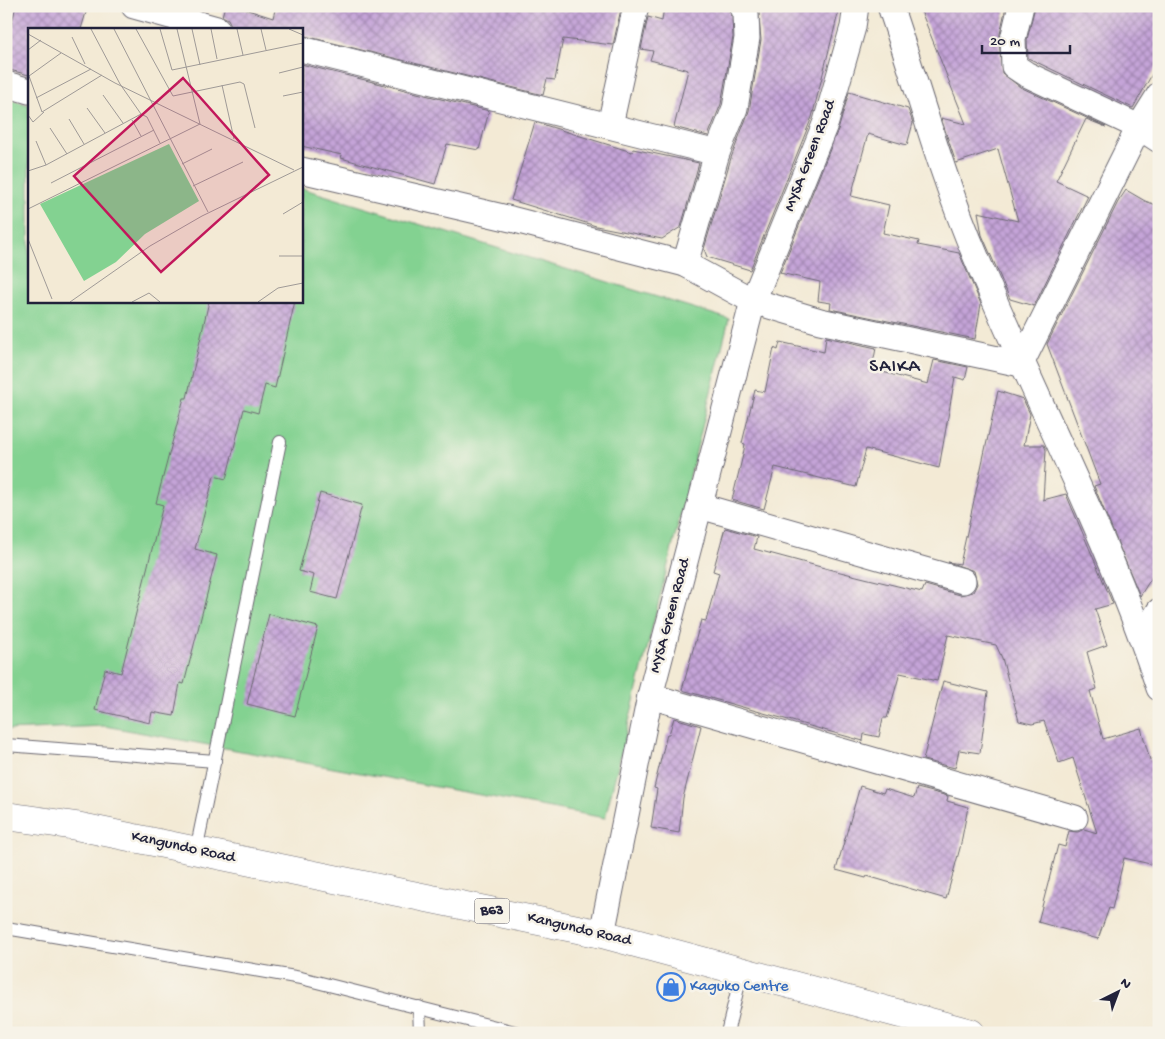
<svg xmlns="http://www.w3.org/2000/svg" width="1165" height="1039" viewBox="0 0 1165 1039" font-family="'Gochi Hand',sans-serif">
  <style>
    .pitch { fill: #83d291; stroke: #527a66 }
    .building { fill: url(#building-cross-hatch) }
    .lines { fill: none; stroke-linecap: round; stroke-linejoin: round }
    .lane-casing { stroke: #6b6871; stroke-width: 14 }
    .street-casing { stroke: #6b6871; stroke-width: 27 }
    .highway-casing { stroke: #6b6871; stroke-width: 29 }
    .lane { stroke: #fff; stroke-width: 12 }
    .street { stroke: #fff; stroke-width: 25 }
    .highway { stroke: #fff; stroke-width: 28 }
    .labels { text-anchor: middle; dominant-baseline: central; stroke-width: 5; stroke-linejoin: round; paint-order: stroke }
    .shield { fill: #f7f3e8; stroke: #62616f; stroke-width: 1 }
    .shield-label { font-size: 15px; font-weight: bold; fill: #22223b }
    .street-label { font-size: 16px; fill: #22223b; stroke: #f7f3e8 }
    .shop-label { font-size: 16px; fill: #366cbe; stroke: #f7f3e8; text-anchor: start }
    .quarter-label { font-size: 19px; letter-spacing: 1px; fill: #22223b; stroke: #f7f3e8 }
    .inset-road { fill: none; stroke: #9f9a97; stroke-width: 1 }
    .view { fill: #c2185b; fill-opacity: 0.15; stroke: #c2185b; stroke-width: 2.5 }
    .inset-edge { fill: none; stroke: #22223b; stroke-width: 2.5 }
  </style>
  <defs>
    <pattern id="building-cross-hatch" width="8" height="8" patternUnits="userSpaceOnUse" patternTransform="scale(1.25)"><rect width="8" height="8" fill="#c5a4d8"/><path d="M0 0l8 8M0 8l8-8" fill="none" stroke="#a085b0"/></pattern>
  </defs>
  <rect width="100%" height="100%" fill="#f7f3e8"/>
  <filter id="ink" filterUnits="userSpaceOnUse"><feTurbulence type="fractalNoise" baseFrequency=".02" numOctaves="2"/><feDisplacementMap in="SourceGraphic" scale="10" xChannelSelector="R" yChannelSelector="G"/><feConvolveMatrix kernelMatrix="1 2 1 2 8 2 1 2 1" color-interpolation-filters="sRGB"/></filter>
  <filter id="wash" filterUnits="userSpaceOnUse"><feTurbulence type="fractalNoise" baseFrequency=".0096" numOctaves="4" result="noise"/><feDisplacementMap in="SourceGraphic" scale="20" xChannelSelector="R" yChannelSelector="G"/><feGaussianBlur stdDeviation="1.12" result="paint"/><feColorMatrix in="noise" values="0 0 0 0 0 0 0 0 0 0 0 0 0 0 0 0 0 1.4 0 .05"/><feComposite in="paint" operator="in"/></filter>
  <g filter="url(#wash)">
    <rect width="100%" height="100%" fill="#f3ead5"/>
    <polygon class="pitch" points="6,98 29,105 29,301 301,301 301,188 729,319 605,818 105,726 6,730"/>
    <g id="blocks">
      <g class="building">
        <polygon points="16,6 88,6 81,29 29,29 29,75 6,69 6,45"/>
        <polygon points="225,6 235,6 273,18 276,6 611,6 621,9 613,45 563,39 555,80 547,79 543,95 301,35 301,29 233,29 228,19 222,16"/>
        <polygon points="664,6 728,6 732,18 733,37 721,104 708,136 674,127 688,70 650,60 653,51 641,49 648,17 662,21"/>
        <polygon points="758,6 840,6 812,117 750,270 707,257 704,249 731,158 749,111 761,40"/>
        <polygon points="919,6 1006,6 999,39 1002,73 1020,87 1106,127 1086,119 1056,181 1088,196 1034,306 1010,299 982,235 978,212 1018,221 998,149 956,163 941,118 966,124"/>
        <polygon points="1035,6 1159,6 1159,62 1133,108 1028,58 1027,40"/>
        <polygon points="301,64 489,111 479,150 447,144 435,184 341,158 342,155 301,146"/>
        <polygon points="849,92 908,109 913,123 907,145 868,134 851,196 889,205 883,233 919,241 918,245 959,253 981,304 975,339 830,309 831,303 818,301 820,282 780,273 839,127"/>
        <polygon points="535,122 632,152 633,149 699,163 681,227 662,239 596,226 511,200"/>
        <polygon points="1126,190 1145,201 1159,206 1159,566 1140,596 1094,486 1100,484 1047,344 1118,202"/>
        <polygon points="209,301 295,301 275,388 265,385 258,413 244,409 226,479 214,476 195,549 217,555 184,684 180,683 174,716 152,712 150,723 95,710 105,669 121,673 163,505 156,503 184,398 187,398"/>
        <polygon points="826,337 876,348 873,364 876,365 875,370 928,384 934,360 968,367 965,380 955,377 939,468 866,449 856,487 775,467 764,509 732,500 743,455 745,444 742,443 755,390 765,392 774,348 778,350 780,342 824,352"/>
        <polygon points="998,391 1023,399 1030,414 1024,445 1044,445 1046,450 1043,500 1066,494 1113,604 1095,609 1107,645 1087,652 1097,689 1090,691 1103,739 1141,728 1150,760 1153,759 1159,778 1159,866 1124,858 1112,909 1109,908 1098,939 1038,922 1058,845 1065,847 1069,831 1078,832 1084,829 1097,833 1073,758 1059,763 1044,721 1032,724 1019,721 1002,658 996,645 948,635 937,681 900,673 887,718 883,718 879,737 864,734 863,741 682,690 701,620 706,621 719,573 713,571 725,528 757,537 754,549 832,570 922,592 925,585 960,595 973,592 977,584 974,571 948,562 960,564"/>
        <polygon points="320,493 362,505 337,599 310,592 314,575 299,571"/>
        <polygon points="269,614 318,627 295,716 247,704"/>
        <polygon points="943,681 988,692 980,753 959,750 955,768 923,760"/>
        <polygon points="674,718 701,726 683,798 679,833 651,828 657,789 654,788 667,734 669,734"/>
        <polygon points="860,786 883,793 885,789 914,798 917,788 948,796 947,801 968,807 960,848 946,899 867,876 866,878 836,870"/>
      </g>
    </g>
  </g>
  <g filter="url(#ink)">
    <use href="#blocks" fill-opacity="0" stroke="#6b6871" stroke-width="1"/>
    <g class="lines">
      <defs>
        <g id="lane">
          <polyline points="6,745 215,761"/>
          <polyline points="196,851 280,442"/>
          <polyline points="6,928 301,978 519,1033"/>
          <polyline points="419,1007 420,1033"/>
          <polyline points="727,1033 742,971"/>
        </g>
        <g id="street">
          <polyline points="134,6 217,29"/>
          <path d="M890,6C919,90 941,175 976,257C1036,401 1110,540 1159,688"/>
          <polyline points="1021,6 1013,39 1014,66 1026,74 1139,127 1159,140"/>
          <polyline points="301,49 717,153"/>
          <polyline points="6,84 29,91"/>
          <polyline points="610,125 636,6"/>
          <polyline points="301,170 511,219 685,264 753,301 820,321 1021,364 1139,127 1159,95"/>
          <polyline points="685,264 717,153 735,108 747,38 746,14 742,6"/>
          <polyline points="700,506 963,581"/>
          <polyline points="1142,637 1159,611"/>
          <polyline points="650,696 1075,818"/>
          <polyline points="602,934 650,696 753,301 826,122 853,27 856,6"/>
        </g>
        <polyline id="highway" points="6,816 76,826 602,934 971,1033"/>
      </defs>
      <use href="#lane" class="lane-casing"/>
      <use href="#street" class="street-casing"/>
      <use href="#highway" class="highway-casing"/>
      <use href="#lane" class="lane"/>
      <use href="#street" class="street"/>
      <use href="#highway" class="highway"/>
    </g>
  </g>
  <defs>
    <symbol id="shop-ring" viewBox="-11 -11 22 22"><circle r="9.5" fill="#f7f3e8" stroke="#3f7fe0" stroke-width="1.5"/><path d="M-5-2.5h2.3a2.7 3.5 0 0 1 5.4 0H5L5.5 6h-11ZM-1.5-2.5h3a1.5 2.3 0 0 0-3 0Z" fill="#3f7fe0"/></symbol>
  </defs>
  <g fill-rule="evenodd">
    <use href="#shop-ring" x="655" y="971" width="32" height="32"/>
  </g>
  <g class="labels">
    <rect class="shield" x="474.5" y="898.5" width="35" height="25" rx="4"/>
    <g class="shield-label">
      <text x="492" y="911">B63</text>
    </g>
    <g class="street-label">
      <text transform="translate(811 156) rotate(-69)">MYSA Green Road</text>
      <text transform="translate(671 616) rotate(-75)">MYSA Green Road</text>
      <text transform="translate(183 848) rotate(12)">Kangundo Road</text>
      <text transform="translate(579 930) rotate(13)">Kangundo Road</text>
    </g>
    <g class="shop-label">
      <text x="690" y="987">Kaguko Centre</text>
    </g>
    <g class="quarter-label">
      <text x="895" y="367">SAIKA</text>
    </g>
  </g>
  <g transform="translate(28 28)">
    <rect width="275" height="275" fill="#f3ead5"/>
    <path d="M141,116L171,173L117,206L88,234L56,253L12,176Z" fill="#83d291"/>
    <path class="inset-road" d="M63,1L92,56L113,86M86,1L180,184M108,1L145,68L212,54L216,56L227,100M132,1L144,42L275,15M164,1L172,37M183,1L189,31M209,1L215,27M233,1L238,22M261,1L275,7M0,6L87,55L266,142M44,9L57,36M0,22L13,12M33,25L1,48L14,84L74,47M251,45L275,39M194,57L206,111M75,67L95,95M255,68L275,64M8,70L63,41M59,80L77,105M0,87L5,94L16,84M41,91L56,116M104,92L113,108M22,100L39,126M8,113L18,137M154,136L184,121M0,143L18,137L113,86L119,89L132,115M23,155L126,102M165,158L215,134M0,181L172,96L149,1M255,186L275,174M0,211L24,271M251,228H275M42,274L122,218L174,188L275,139M104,274L121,265L132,274M230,274L250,260L275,255"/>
    <path class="view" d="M155,50L241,147L133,244L46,148Z"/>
    <rect width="275" height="275" class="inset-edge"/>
  </g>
  <rect width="1165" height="1039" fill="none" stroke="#f7f3e8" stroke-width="25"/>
  <g transform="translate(1118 992) rotate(42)" stroke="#f7f3e8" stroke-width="4" paint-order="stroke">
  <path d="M0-4L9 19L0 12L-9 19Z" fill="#22223b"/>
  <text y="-8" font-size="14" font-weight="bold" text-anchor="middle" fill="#22223b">N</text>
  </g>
  <path d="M982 45v8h88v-8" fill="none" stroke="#22223b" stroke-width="2.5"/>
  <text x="990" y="45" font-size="15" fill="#22223b" stroke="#f7f3e8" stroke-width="4" paint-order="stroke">20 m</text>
</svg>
